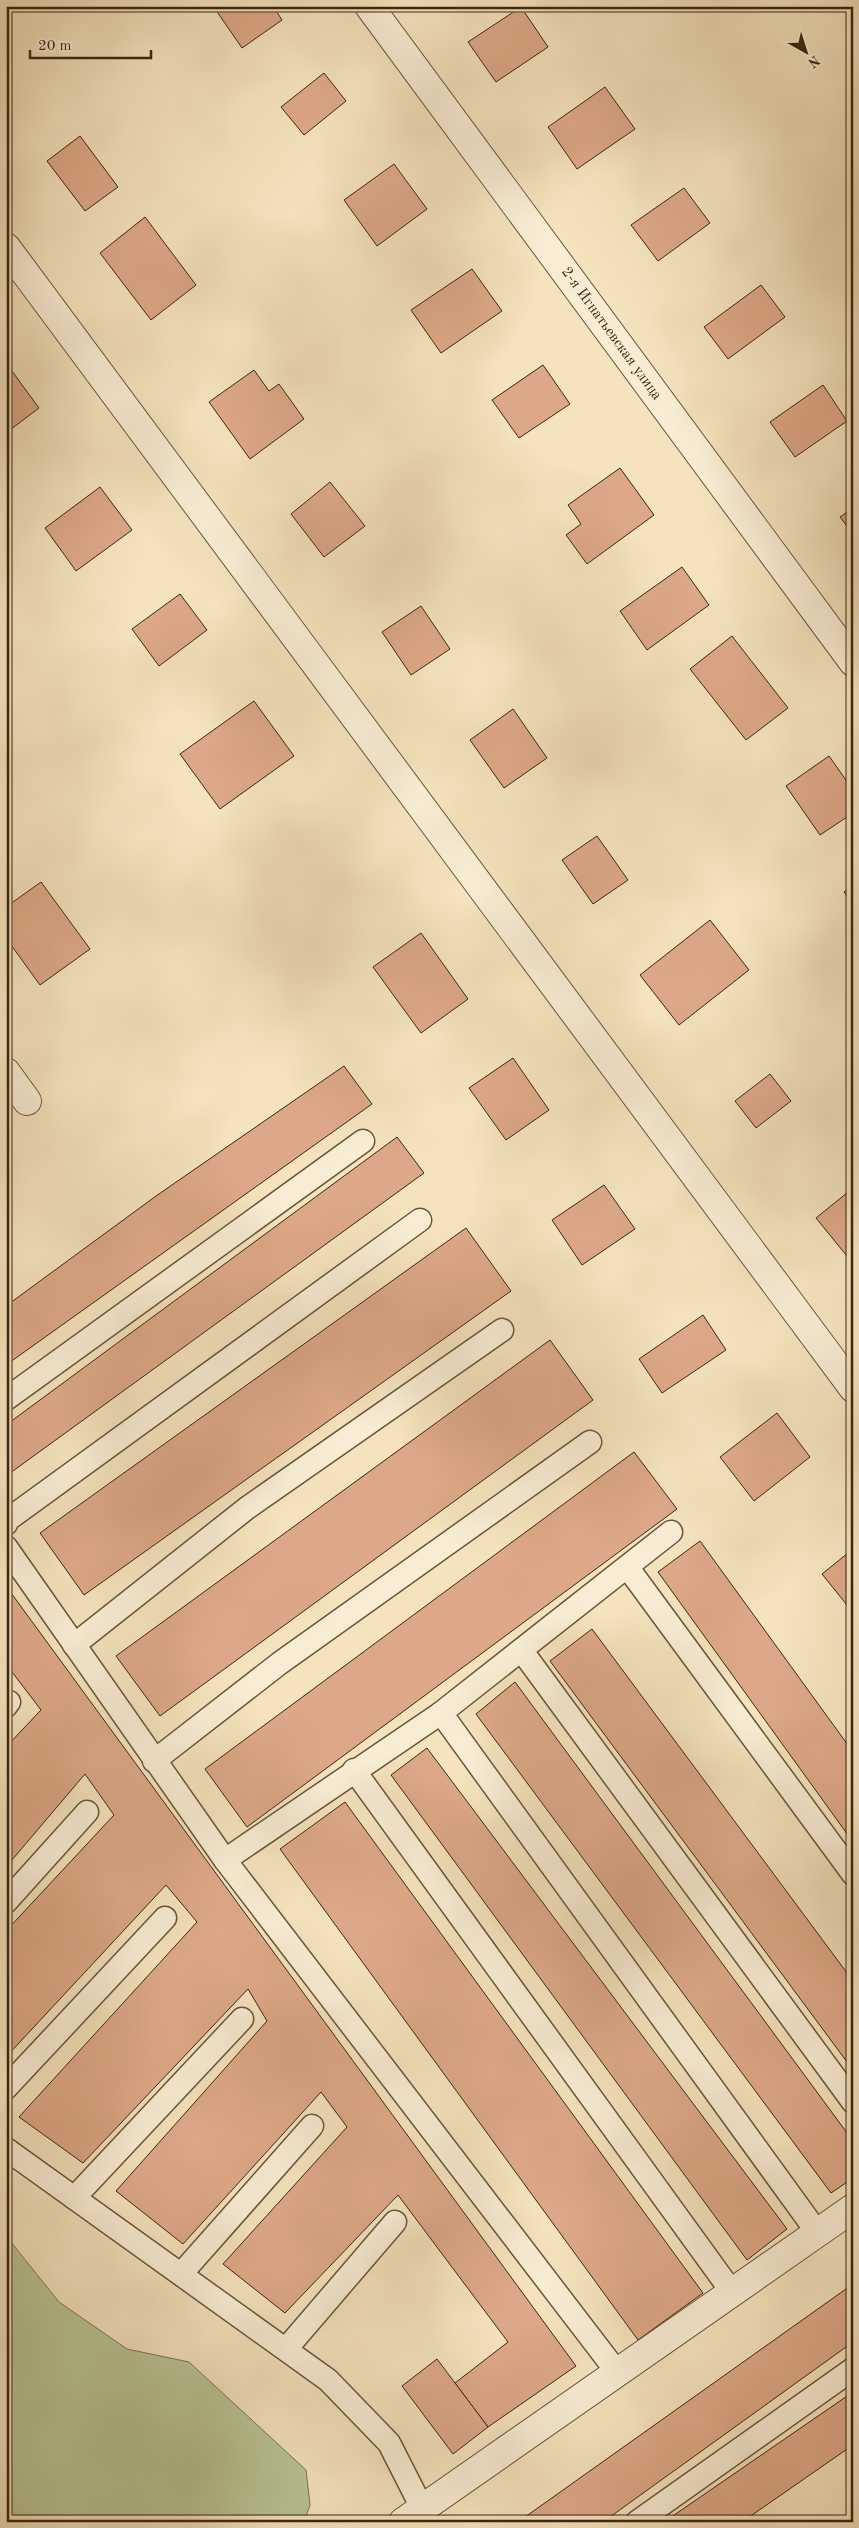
<svg xmlns="http://www.w3.org/2000/svg" width="859" height="2528" viewBox="0 0 859 2528" font-family="'Old Standard TT',serif">
  <style>
    .green { fill: #b9c493; stroke: #7a7552 }
    .building { fill: #dda887; stroke: #3b2610 }
    .lines { fill: none; stroke-linecap: round; stroke-linejoin: round }
    .service-casing { stroke: #69553b; stroke-width: 25 }
    .minor-casing { stroke: #69553b; stroke-width: 30 }
    .service { stroke: #f8edd4; stroke-width: 22 }
    .minor { stroke: #f8edd4; stroke-width: 28 }
    .labels { text-anchor: middle; dominant-baseline: central; stroke-width: 4.5; stroke-linejoin: round; paint-order: stroke }
    .street-label { font-size: 15px; fill: #3b2610; stroke: #f8edd4 }
  </style>
  <rect width="100%" height="100%" fill="#f4e3bd"/>
  <filter id="stains"><feTurbulence type="fractalNoise" baseFrequency=".004" numOctaves="4"/><feColorMatrix values="0 0 0 0 .2 0 0 0 0 .09 0 0 0 0 .02 0 0 0 .5 -.17"/></filter>
  <radialGradient id="worn" r=".72"><stop offset=".6" stop-color="#630" stop-opacity="0"/><stop offset="1" stop-color="#630" stop-opacity=".3"/></radialGradient>
  <polygon class="green" points="6,2236 59,2302 127,2349 189,2362 306,2470 310,2505 304,2522 6,2522"/>
  <g class="building">
    <polygon points="213,6 273,6 282,20 242,48"/>
    <polygon points="521,7 548,47 496,82 468,42"/>
    <polygon points="324,73 346,101 304,135 281,107"/>
    <polygon points="605,87 635,129 577,169 548,127"/>
    <polygon points="80,136 118,187 85,211 47,161"/>
    <polygon points="394,164 427,209 377,246 344,200"/>
    <polygon points="684,188 710,223 658,261 631,225"/>
    <polygon points="145,217 196,285 151,320 100,253"/>
    <polygon points="472,269 502,311 441,353 411,310"/>
    <polygon points="761,285 785,317 728,359 704,327"/>
    <polygon points="543,365 570,404 519,438 492,400"/>
    <polygon points="9,367 39,408 6,433 6,369"/>
    <polygon points="254,370 269,391 279,384 304,419 250,459 209,402"/>
    <polygon points="823,385 847,421 795,457 770,422"/>
    <polygon points="620,468 654,515 587,564 566,535 581,524 568,505"/>
    <polygon points="330,482 365,526 324,557 291,514"/>
    <polygon points="100,487 132,530 76,571 45,528"/>
    <polygon points="853,508 853,534 840,517"/>
    <polygon points="682,567 709,605 647,650 620,611"/>
    <polygon points="180,594 207,630 159,666 132,629"/>
    <polygon points="421,606 450,649 411,675 382,632"/>
    <polygon points="732,636 788,708 746,740 690,669"/>
    <polygon points="254,701 294,756 220,809 180,754"/>
    <polygon points="513,709 547,758 504,788 470,740"/>
    <polygon points="829,756 853,790 853,813 820,835 786,786"/>
    <polygon points="597,836 628,880 593,904 562,860"/>
    <polygon points="41,882 90,949 40,985 6,938 6,907"/>
    <polygon points="853,886 853,905 844,892"/>
    <polygon points="710,920 749,970 679,1025 640,975"/>
    <polygon points="421,933 468,999 421,1033 373,967"/>
    <polygon points="513,1058 549,1110 506,1140 469,1088"/>
    <polygon points="344,1066 372,1104 6,1365 6,1306 156,1196"/>
    <polygon points="770,1074 791,1101 756,1128 735,1101"/>
    <polygon points="397,1137 424,1173 6,1476 6,1425"/>
    <polygon points="604,1185 635,1229 582,1265 552,1220"/>
    <polygon points="853,1188 853,1259 851,1261 816,1218"/>
    <polygon points="466,1228 511,1291 84,1595 40,1533"/>
    <polygon points="703,1315 726,1350 662,1393 639,1359"/>
    <polygon points="550,1340 593,1400 160,1716 116,1656"/>
    <polygon points="777,1413 810,1457 754,1501 720,1457"/>
    <polygon points="634,1452 677,1509 247,1827 205,1769"/>
    <polygon points="700,1541 853,1752 853,1842 658,1572"/>
    <polygon points="853,1549 853,1609 851,1610 822,1574"/>
    <polygon points="6,1586 576,2366 488,2427 455,2383 508,2342 398,2195 285,2313 223,2264 347,2127 321,2092 183,2244 116,2191 267,2021 248,1989 83,2163 19,2117 197,1922 166,1885 6,2057 6,1931 114,1815 85,1774 6,1867 6,1747 41,1710 9,1668 6,1671"/>
    <polygon points="592,1629 853,1981 853,2070 550,1661"/>
    <polygon points="515,1682 853,2141 853,2178 831,2193 476,1714"/>
    <polygon points="427,1748 787,2229 747,2260 391,1775"/>
    <polygon points="345,1802 703,2293 638,2340 280,1849"/>
    <polygon points="853,2284 853,2342 603,2522 518,2522"/>
    <polygon points="437,2359 488,2427 453,2454 402,2386"/>
    <polygon points="853,2392 853,2445 742,2522 664,2522"/>
  </g>
  <g class="lines">
    <defs>
      <g id="service">
        <polyline points="6,1399 363,1141"/>
        <polyline points="6,1524 6,1521 420,1220"/>
        <polyline points="6,1547 225,1860 617,2372"/>
        <polyline points="628,1568 853,1874"/>
        <polyline points="74,1645 247,1508 502,1330"/>
        <polyline points="522,1651 853,2102"/>
        <polyline points="6,1706 9,1702"/>
        <polyline points="441,1713 817,2232"/>
        <polyline points="154,1761 280,1663 590,1442"/>
        <polyline points="354,1770 732,2292"/>
        <polyline points="225,1860 441,1713 671,1532"/>
        <polyline points="6,1902 87,1812"/>
        <polyline points="6,2088 165,1918"/>
        <polyline points="6,2149 328,2380 389,2443 422,2508"/>
        <polyline points="74,2198 242,2019"/>
        <polyline points="181,2274 312,2126"/>
        <polyline points="286,2349 395,2222"/>
        <polyline points="637,2522 853,2369"/>
      </g>
      <g id="minor">
        <polyline points="369,6 853,662"/>
        <polyline points="6,247 853,1388"/>
        <polyline points="6,1072 27,1101"/>
        <polyline points="403,2522 853,2208"/>
      </g>
    </defs>
    <use href="#service" class="service-casing"/>
    <use href="#minor" class="minor-casing"/>
    <use href="#service" class="service"/>
    <use href="#minor" class="minor"/>
  </g>
  <g class="labels">
    <g class="street-label">
      <text transform="translate(611 334) rotate(54)">2-я Игнатьевская улица</text>
    </g>
  </g>
  <rect width="859" height="2528" fill="none" stroke="#f4e3bd" stroke-width="25"/>
  <rect x="8" y="8" width="844" height="2513" fill="none" stroke="#3b2610" stroke-width="2.5"/>
  <rect x="12" y="12" width="834" height="2503" fill="none" stroke="#3b2610"/>
  <g transform="translate(806 52) rotate(141)" stroke="#f8edd4" stroke-width="4" paint-order="stroke">
  <path d="M0-4L9 19L0 12L-9 19Z" fill="#3b2610"/>
  <text y="-8" font-size="14" font-weight="bold" text-anchor="middle" fill="#3b2610">N</text>
  </g>
  <path d="M30 50v8h121v-8" fill="none" stroke="#3b2610" stroke-width="2.5"/>
  <text x="38" y="50" font-size="15" fill="#3b2610" stroke="#f8edd4" stroke-width="4" paint-order="stroke">20 m</text>
  <rect width="100%" height="100%" filter="url(#stains)"/>
  <rect width="100%" height="100%" fill="url(#worn)"/>
</svg>
